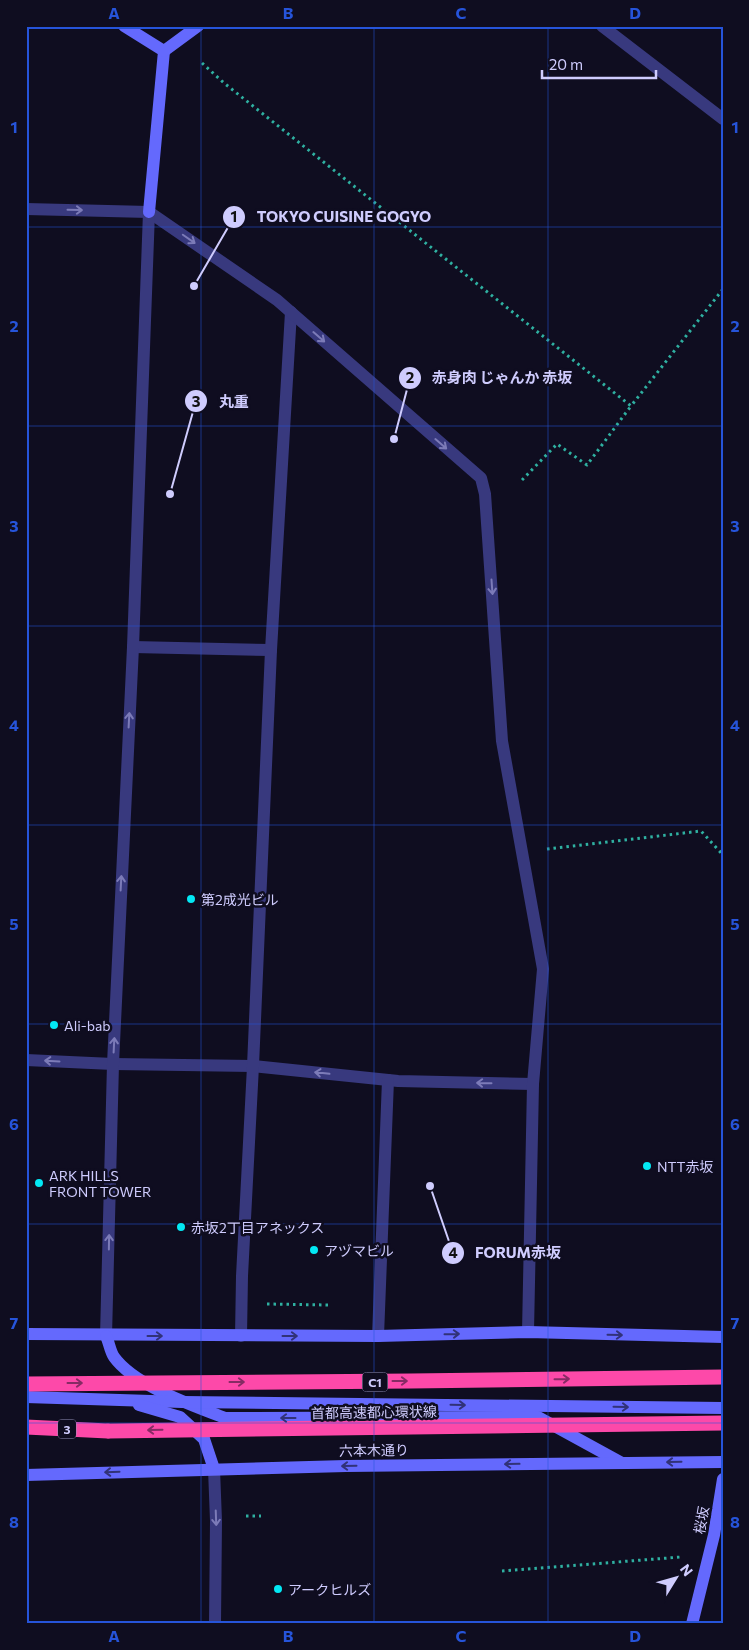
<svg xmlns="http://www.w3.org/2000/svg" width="749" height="1650" viewBox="0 0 749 1650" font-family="Commissioner,'Noto Sans JP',sans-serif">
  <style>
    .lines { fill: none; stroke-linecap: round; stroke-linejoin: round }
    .path { stroke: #2fb0a1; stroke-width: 3; stroke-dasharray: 2.5 4; stroke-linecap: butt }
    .lane { stroke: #38397e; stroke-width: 12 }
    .street { stroke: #38397e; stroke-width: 12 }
    .secondary { stroke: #6469fd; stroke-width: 12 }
    .highway { stroke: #fd49a9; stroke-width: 15 }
    .highway-bridge { stroke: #fd49a9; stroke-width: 15 }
    .oneway { stroke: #7c7bb8 }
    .oneway2 { stroke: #313278 }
    .oneway3 { stroke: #862b64 }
    .grid { fill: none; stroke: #2654da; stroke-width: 1; stroke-opacity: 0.55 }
    .poi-dot { fill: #03e8f4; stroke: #0f0d20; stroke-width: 2 }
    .labels { text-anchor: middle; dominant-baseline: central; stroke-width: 5; stroke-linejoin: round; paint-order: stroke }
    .shield { fill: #0f0d20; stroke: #9593bb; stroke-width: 1 }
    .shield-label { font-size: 12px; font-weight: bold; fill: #cfccfe }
    .poi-label { font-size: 14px; fill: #cfccfe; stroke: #0f0d20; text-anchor: start }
    .street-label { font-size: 14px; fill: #cfccfe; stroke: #0f0d20 }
    .leader { fill: none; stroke: #cfccfe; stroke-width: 2 }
    .callout-dot { fill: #cfccfe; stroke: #0f0d20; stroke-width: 2 }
    .mark-label { font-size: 15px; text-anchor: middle; font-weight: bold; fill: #111 }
    .callout-label { font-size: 15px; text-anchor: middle; font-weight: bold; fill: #cfccfe; stroke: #0f0d20; stroke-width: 5; stroke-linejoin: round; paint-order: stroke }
    .neatline { fill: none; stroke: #2654da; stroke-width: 2 }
    .grid-label { font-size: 16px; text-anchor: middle; font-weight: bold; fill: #2654da }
  </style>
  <rect width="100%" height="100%" fill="#0f0d20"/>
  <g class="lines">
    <g class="path">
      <polyline points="202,63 224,83 631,406 723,289"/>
      <polyline points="522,480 557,444 587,465 631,406"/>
      <polyline points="547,849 701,831 723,855"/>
      <polyline points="267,1304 329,1305"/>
      <polyline points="246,1516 261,1516"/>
      <polyline points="502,1571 681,1557"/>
    </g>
    <g class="lane">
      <polyline points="133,647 271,650"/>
      <polyline points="113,1064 253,1066 398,1081 533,1084"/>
      <polyline points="241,1336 242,1276 253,1066 271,650 291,312"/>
      <polyline points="378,1336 388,1080"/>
      <polyline points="214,1469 216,1521 215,1624"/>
    </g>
    <g class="street">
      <polyline points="602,26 723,119"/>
      <polyline points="26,209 149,212 277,300 481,478 485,494 502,741 543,969 533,1084 528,1332"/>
      <polyline points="26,1060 113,1064"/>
      <polyline points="106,1336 113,1064 133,647 149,212"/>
    </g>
    <g class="secondary">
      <polyline points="124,26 164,51 149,212"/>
      <polyline points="164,51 198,26"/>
      <polyline points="26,1334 378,1336 528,1332 723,1337"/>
      <path d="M106,1336C109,1342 110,1351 114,1357C135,1386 192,1405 225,1418L538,1417L622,1463"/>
      <polyline points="26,1397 182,1402 723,1408"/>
      <polyline points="139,1405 180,1417 204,1439 214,1469"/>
      <polyline points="26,1475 346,1466 723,1462"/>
      <polyline points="692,1624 714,1535 723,1479"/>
    </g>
    <polyline class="highway" points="26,1427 108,1431"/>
    <g class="highway-bridge">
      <polyline points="26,1384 411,1381 723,1377"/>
      <polyline points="108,1431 723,1423"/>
    </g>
  </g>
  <defs><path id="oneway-shaft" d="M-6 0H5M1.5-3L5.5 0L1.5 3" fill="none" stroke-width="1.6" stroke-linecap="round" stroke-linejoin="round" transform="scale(1.25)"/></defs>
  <g class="oneway">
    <use href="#oneway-shaft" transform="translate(75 210) rotate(1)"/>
    <use href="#oneway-shaft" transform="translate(189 239) rotate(35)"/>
    <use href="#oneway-shaft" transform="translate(319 337) rotate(41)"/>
    <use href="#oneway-shaft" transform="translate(441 444) rotate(41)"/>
    <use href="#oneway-shaft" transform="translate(492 587) rotate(86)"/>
    <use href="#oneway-shaft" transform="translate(129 720) rotate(-87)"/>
    <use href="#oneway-shaft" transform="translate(121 883) rotate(-87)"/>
    <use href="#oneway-shaft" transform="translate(114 1045) rotate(-87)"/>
    <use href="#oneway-shaft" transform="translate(52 1061) rotate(-177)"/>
    <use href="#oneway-shaft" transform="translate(322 1073) rotate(-174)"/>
    <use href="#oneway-shaft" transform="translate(484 1083) rotate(-179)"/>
    <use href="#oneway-shaft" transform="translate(109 1242) rotate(-89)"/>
    <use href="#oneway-shaft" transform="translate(216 1518) rotate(88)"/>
  </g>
  <g class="oneway2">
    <use href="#oneway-shaft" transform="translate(452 1334) rotate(-1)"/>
    <use href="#oneway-shaft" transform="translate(615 1335) rotate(1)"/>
    <use href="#oneway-shaft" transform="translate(155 1336)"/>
    <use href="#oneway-shaft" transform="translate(290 1336)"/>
    <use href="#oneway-shaft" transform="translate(458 1405) rotate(1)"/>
    <use href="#oneway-shaft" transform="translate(621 1407) rotate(1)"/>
    <use href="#oneway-shaft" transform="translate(288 1418) rotate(180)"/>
    <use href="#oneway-shaft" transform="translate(674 1462) rotate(179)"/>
    <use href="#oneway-shaft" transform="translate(512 1464) rotate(179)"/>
    <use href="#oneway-shaft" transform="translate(349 1466) rotate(179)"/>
    <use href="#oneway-shaft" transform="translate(112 1472) rotate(178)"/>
  </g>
  <g class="oneway3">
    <use href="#oneway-shaft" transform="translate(562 1379) rotate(-1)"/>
    <use href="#oneway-shaft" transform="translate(400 1381)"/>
    <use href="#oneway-shaft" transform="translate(237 1382)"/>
    <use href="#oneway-shaft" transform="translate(75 1383)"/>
    <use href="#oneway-shaft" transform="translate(155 1430) rotate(179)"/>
  </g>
  <path class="grid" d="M201,26V1624M374,26V1624M548,26V1624M26,227H723M26,426H723M26,626H723M26,825H723M26,1024H723M26,1224H723M26,1423H723"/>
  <g class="poi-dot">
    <circle cx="191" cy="899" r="5"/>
    <circle cx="54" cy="1025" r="5"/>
    <circle cx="647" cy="1166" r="5"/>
    <circle cx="39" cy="1183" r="5"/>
    <circle cx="181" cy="1227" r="5"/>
    <circle cx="314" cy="1250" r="5"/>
    <circle cx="278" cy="1589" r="5"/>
  </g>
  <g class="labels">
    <g class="shield">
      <rect x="362.5" y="1372.5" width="25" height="19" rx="4"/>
      <rect x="58" y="1419.5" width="18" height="19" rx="4"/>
    </g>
    <g class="shield-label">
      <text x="375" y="1382">C1</text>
      <text x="67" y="1429">3</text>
    </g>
    <g class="poi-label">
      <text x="201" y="899">第2成光ビル</text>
      <text x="64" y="1025">Ali-bab</text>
      <text x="657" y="1166">NTT赤坂</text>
      <text x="49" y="1175">ARK HILLS<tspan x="49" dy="16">FRONT TOWER</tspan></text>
      <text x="191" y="1227">赤坂2丁目アネックス</text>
      <text x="324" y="1250">アヅマビル</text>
      <text x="288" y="1589">アークヒルズ</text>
    </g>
    <g class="street-label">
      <text transform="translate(374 1412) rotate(-1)">首都高速都心環状線</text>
      <text transform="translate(374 1450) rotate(-1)">六本木通り</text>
      <text transform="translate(701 1520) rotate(-80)">桜坂</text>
    </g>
  </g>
  <path class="leader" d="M194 286L234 217M394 439L410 378M170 494L196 401M430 1186L453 1253"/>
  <g class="callout-dot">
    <circle cx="194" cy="286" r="5"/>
    <circle cx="394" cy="439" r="5"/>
    <circle cx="170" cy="494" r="5"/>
    <circle cx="430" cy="1186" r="5"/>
    <circle cx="234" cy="217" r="12"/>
    <circle cx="410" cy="378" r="12"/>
    <circle cx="196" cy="401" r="12"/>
    <circle cx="453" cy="1253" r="12"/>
  </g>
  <g class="mark-label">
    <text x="234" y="222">1</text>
    <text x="410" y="383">2</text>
    <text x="196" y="407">3</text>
    <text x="453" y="1258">4</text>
  </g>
  <g class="callout-label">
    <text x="344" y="222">TOKYO CUISINE GOGYO</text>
    <text x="502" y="383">赤身肉 じゃんか 赤坂</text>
    <text x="234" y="407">丸重</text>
    <text x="518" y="1258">FORUM赤坂</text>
  </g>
  <rect width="749" height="1650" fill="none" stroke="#0f0d20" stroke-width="55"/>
  <g transform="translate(676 1578) rotate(53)" stroke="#0f0d20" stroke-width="4" paint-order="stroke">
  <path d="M0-4L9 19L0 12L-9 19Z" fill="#cfccfe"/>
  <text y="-8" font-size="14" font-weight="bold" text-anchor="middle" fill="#cfccfe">N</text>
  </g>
  <path d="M542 70v8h114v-8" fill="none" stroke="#cfccfe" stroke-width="2.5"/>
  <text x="549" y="70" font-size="15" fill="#cfccfe" stroke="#0f0d20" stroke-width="4" paint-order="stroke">20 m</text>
  <rect x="28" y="28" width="694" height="1594" class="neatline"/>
  <g class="grid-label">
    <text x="114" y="19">A</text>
    <text x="288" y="19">B</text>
    <text x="461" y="19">C</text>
    <text x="635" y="19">D</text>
    <text x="14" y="133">1</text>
    <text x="735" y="133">1</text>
    <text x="14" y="332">2</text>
    <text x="735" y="332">2</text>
    <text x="14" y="532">3</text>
    <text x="735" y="532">3</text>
    <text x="14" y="731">4</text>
    <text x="735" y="731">4</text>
    <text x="14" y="930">5</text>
    <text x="735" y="930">5</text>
    <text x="14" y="1130">6</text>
    <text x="735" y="1130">6</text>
    <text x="14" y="1329">7</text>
    <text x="735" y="1329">7</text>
    <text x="14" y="1528">8</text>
    <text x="735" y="1528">8</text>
    <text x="114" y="1642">A</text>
    <text x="288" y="1642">B</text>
    <text x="461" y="1642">C</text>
    <text x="635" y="1642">D</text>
  </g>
</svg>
